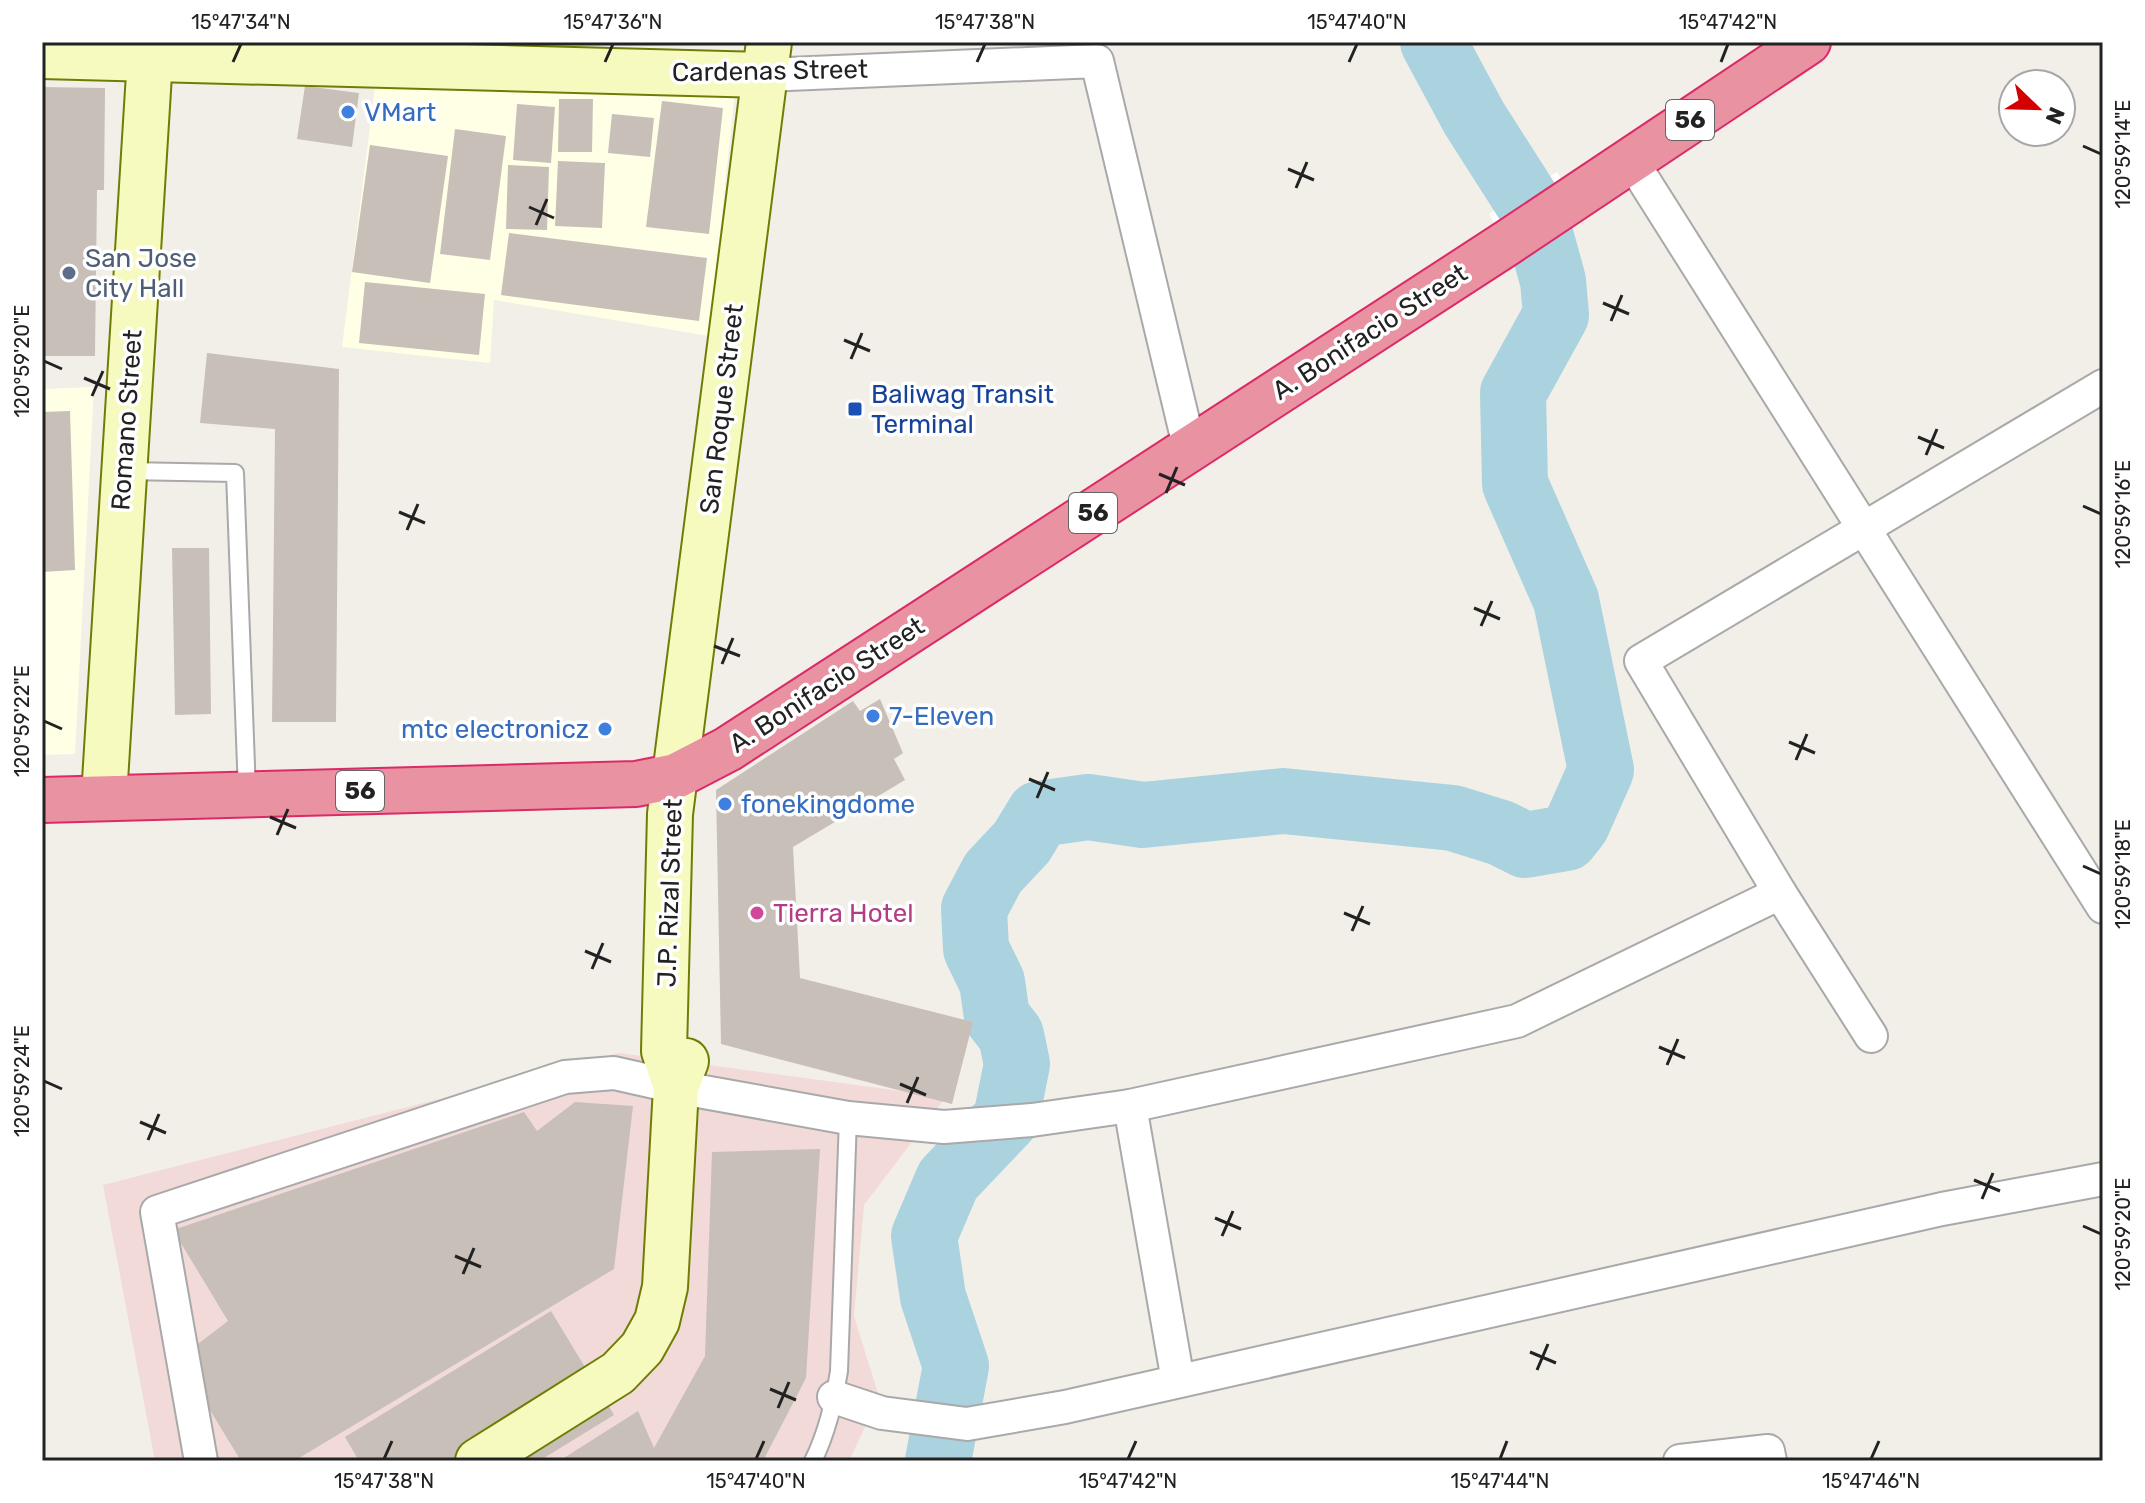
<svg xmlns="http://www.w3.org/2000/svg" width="2145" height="1503" viewBox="0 0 2145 1503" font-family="Rubik,sans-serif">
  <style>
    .commercial { fill: #f2dad9 }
    .education { fill: #ffffe5 }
    .pier { fill: #fff }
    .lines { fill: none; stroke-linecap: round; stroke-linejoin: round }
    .river { stroke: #aad3df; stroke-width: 66 }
    .building { fill: #c7bfb8 }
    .lane-casing { stroke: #a9a9a9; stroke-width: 20 }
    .street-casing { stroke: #a9a9a9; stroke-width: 36 }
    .secondary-casing { stroke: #707d05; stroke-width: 48 }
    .highway-casing { stroke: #dc2a67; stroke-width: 48 }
    .lane { stroke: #fff; stroke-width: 16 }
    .street { stroke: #fff; stroke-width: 32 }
    .secondary { stroke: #f7fabf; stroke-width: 44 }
    .highway { stroke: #e892a2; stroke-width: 44 }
    .ticks { fill: none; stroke: #222; stroke-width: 3 }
    .shop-dot { fill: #3f7fe0; stroke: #fff; stroke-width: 3 }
    .service-dot { fill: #5c6f8a; stroke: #fff; stroke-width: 3 }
    .transit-dot { fill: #1a4fb4; stroke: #fff; stroke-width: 3 }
    .hotel-dot { fill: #d1479c; stroke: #fff; stroke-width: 3 }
    .labels { text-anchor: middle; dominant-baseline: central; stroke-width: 7; stroke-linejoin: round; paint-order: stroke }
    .shield { fill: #fff; stroke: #646464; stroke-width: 2 }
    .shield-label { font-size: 24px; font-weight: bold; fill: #222 }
    .street-label { font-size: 26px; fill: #222; stroke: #fff }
    .shop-label { font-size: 26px; fill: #366cbe; stroke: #fff; text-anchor: start }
    .service-label { font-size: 26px; fill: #4e5e75; stroke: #fff; text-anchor: start }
    .transit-label { font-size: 26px; fill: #164399; stroke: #fff; text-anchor: start }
    .hotel-label { font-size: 26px; fill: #b23c85; stroke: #fff; text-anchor: start }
    .neatline { fill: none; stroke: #222; stroke-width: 3 }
    .ticks-label { font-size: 20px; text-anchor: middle; fill: #222 }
  </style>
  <rect width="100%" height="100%" fill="#f2efe9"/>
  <polygon class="commercial" points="619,1053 946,1097 864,1205 854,1316 879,1397 849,1461 155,1461 103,1185"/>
  <g class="education">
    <polygon points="375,88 735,92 709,336 494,300 490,363 342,347"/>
    <polygon points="94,387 75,754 42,755 42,389"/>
  </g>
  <polygon class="pier" points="1557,172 1585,219 1517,260 1489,214"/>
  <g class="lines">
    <polyline class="river" points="938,1461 956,1366 933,1297 924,1236 948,1180 1006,1119 1017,1064 1011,1035 997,1017 992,982 976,949 974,909 993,873 1022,842 1039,814 1088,807 1143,815 1283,801 1453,818 1501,833 1525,845 1566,838 1577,824 1601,770 1566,600 1515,484 1513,393 1556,315 1553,281 1534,212 1474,118 1433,42"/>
  </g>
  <g class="building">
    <polygon points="305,86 359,93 352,147 297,139"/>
    <polygon points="42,87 105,88 104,190 97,190 95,356 42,356"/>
    <polygon points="559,99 593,99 592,152 558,152"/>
    <polygon points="662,101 723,108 709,234 646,227"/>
    <polygon points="517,104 555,107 551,163 513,160"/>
    <polygon points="612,114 654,118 650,157 608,153"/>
    <polygon points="455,129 506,136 490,260 440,254"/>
    <polygon points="370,145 448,156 430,283 352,272"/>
    <polygon points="558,161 605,163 602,228 555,226"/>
    <polygon points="508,165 549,167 547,230 506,229"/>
    <polygon points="509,233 707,258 699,321 501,295"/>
    <polygon points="365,282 485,294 479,355 359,343"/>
    <polygon points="207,353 339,369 336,722 272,722 275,429 200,423"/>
    <polygon points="70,411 75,570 42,572 42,412"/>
    <polygon points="172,548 209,548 211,714 175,715"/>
    <polygon points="880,699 903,753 894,759 905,780 793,847 800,978 973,1022 952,1104 721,1044 716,790 853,701 860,711"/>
    <polygon points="575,1102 633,1106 614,1269 294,1461 241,1461 194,1384 190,1350 228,1321 173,1230 524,1112 537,1131"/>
    <polygon points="820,1149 806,1378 763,1461 559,1461 638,1411 654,1448 705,1356 712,1152"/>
    <polygon points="551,1311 614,1415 539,1461 359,1461 345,1437"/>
  </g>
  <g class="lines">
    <defs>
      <g id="lane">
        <polyline points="126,471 235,473 247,792"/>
        <path d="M813,1461C826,1435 835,1400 839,1371L848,1118"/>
      </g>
      <g id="street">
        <polyline points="765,75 1097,61 1190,450"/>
        <polyline points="1631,160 2103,907"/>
        <polyline points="1871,1036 1780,893 1641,661 2103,386"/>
        <polyline points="1130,1106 1178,1381"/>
        <polyline points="834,1397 882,1413 967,1424 1065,1407 1942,1209 2103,1179"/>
        <polyline points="201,1461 157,1212 565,1077 614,1073 676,1087 848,1118 944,1127 1032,1120 1130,1106 1517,1021 1780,893"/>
        <polyline points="1680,1461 1768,1451 1770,1461"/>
      </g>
      <g id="secondary">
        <polyline points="42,56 765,75"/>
        <polyline points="104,797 151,42"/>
        <polyline points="676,1087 664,1051 670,814 769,42"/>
        <polyline points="478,1461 618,1373 642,1348 657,1321 665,1287 676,1087 686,1061"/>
      </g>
      <polyline id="highway" points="42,800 636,784 676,776 728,749 1507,243 1808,42"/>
    </defs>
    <use href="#lane" class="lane-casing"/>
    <use href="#street" class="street-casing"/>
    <use href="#secondary" class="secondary-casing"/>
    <use href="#highway" class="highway-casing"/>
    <use href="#lane" class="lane"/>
    <use href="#street" class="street"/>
    <use href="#secondary" class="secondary"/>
    <use href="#highway" class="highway"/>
  </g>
  <path class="ticks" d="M233,62L241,44M605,62L613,44M977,62L985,44M1349,62L1357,44M1721,62L1728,44M2083,146L2101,154M1288,169L1314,180M1296,188L1307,162M529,207L554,218M536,225L547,199M1603,303L1629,314M1611,321L1622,295M844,340L870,351M851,359L862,333M44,361L62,369M84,378L110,389M92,396L103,371M1918,437L1944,448M1926,455L1937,429M1159,474L1185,485M1166,493L1177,467M2083,506L2101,514M399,512L425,523M407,530L418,504M1474,608L1500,619M1481,626L1492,601M714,646L740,656M722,664L733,638M44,721L62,729M1789,742L1815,753M1796,760L1807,734M1029,779L1055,790M1037,798L1048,772M270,817L296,828M277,835L288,809M2083,866L2101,874M1344,913L1370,924M1352,931L1363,906M585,951L611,962M592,969L603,943M1659,1047L1685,1058M1667,1065L1678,1039M44,1081L62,1089M900,1084L926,1095M907,1103L918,1077M140,1122L166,1133M148,1140L159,1114M1974,1180L2000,1191M1982,1199L1993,1173M1215,1218L1241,1229M2083,1226L2101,1234M1222,1236L1233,1211M455,1256L481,1267M463,1274L474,1248M1530,1352L1556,1363M1537,1370L1548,1344M770,1389L796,1400M778,1408L789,1382M384,1459L392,1441M756,1459L764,1441M1128,1459L1136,1441M1500,1459L1507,1441M1871,1459L1879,1441"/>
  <g class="shop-dot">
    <circle cx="348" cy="112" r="8"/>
    <circle cx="873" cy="716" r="8"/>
    <circle cx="605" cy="729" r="8"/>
    <circle cx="725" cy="804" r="8"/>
  </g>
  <circle class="service-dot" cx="69" cy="273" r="8"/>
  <rect class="transit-dot" x="847" y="401" width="16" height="16" rx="4"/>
  <circle class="hotel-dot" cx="757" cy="913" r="8"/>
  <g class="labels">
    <g class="shield">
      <rect x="1666" y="100" width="48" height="40" rx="6"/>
      <rect x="1069" y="493" width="48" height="40" rx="6"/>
      <rect x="336" y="771" width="48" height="40" rx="6"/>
    </g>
    <g class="shield-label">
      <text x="1690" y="120">56</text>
      <text x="1093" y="513">56</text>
      <text x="360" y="791">56</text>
    </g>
    <g class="street-label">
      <text transform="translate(770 71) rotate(-1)">Cardenas Street</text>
      <text transform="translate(1370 332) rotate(-33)">A. Bonifacio Street</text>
      <text transform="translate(722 409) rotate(-83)">San Roque Street</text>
      <text transform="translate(127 420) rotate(-86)">Romano Street</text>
      <text transform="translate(827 685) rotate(-33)">A. Bonifacio Street</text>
      <text transform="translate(670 893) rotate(-88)">J.P. Rizal Street</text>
    </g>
    <g class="shop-label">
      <text x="364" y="112">VMart</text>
      <text x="889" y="716">7-Eleven</text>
      <text x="589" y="729" text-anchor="end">mtc electronicz</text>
      <text x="741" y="804">fonekingdome</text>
    </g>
    <g class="service-label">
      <text x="85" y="258">San Jose<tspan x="85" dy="30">City Hall</tspan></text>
    </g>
    <g class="transit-label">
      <text x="871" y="394">Baliwag Transit<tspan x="871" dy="30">Terminal</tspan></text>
    </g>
    <g class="hotel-label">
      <text x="773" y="913">Tierra Hotel</text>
    </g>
  </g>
  <rect width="2145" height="1503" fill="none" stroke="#ffffff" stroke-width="88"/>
  <g transform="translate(2037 108) rotate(113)"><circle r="38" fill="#ffffff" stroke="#a7a7a7" stroke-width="2"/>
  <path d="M0-6L14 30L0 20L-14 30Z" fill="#d40000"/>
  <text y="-12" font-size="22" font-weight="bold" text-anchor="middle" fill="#222222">N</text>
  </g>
  <rect x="44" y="44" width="2057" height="1415" class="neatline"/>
  <g class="ticks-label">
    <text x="241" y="29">15°47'34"N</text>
    <text x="613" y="29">15°47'36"N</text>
    <text x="985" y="29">15°47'38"N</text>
    <text x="1357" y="29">15°47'40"N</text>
    <text x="1728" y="29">15°47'42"N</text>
    <text transform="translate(2123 154) rotate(-90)" y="7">120°59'14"E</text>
    <text transform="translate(22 361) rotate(-90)" y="7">120°59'20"E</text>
    <text transform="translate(2123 514) rotate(-90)" y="7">120°59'16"E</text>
    <text transform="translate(22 721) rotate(-90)" y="7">120°59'22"E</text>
    <text transform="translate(2123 874) rotate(-90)" y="7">120°59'18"E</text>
    <text transform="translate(22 1081) rotate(-90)" y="7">120°59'24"E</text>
    <text transform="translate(2123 1234) rotate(-90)" y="7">120°59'20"E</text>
    <text x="384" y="1488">15°47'38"N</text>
    <text x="756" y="1488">15°47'40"N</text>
    <text x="1128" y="1488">15°47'42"N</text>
    <text x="1500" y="1488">15°47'44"N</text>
    <text x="1871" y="1488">15°47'46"N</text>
  </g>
</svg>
